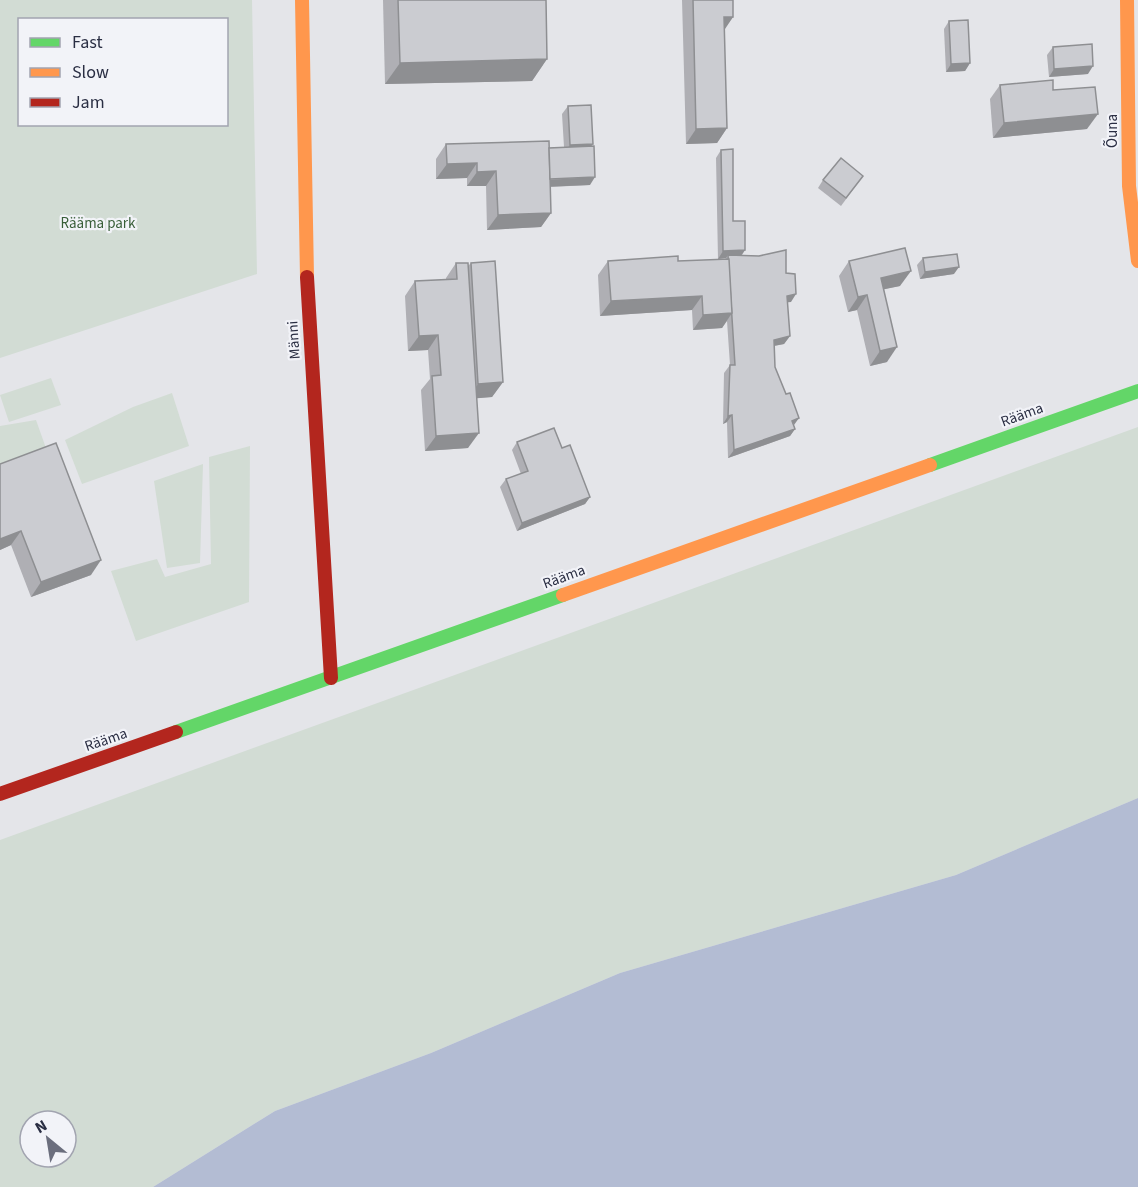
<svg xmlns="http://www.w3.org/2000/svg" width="1138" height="1187" viewBox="0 0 1138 1187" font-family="'Source Sans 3',sans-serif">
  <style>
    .green { fill: #d2dcd4; fill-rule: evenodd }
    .water { fill: #b3bcd3 }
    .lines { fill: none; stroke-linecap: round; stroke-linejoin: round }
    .fast { stroke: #63d668; stroke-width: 14 }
    .slow { stroke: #ff974d; stroke-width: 14 }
    .jam { stroke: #b3261e; stroke-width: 14 }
    .wall { fill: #afafb4 }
    .shaded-wall { fill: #8e8f92 }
    .building { fill: #cbccd1; stroke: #8e8f92; stroke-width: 1.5 }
    .labels { text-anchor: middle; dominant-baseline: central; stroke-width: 4.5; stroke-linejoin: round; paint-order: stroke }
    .street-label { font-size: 15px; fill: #2a2e43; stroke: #f2f3f8 }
    .park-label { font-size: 15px; fill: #385e38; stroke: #f2f3f8 }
  </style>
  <rect width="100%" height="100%" fill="#e4e5e9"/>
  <g class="green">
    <path d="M0,0H252L257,274L0,358ZM20,20H226V124H20Z"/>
    <polygon points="51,378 61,405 9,422 0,395"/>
    <polygon points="172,393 189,446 82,484 65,440 133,407"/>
    <polygon points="36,420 47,451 0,467 0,426"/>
    <path d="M1138,427V798L956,875L620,973L431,1053L275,1111L153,1187H0V840ZM30,1121H66V1157H30Z"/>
    <polygon points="250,446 249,602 136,641 111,571 157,559 165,577 211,564 209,457"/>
    <polygon points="203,464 200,563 167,568 154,481"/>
  </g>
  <polygon class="water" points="1138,798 1138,1187 153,1187 275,1111 431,1053 620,973 956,875"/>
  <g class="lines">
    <g class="fast">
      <polyline points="930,465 1138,391"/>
      <polyline points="176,732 563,595"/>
    </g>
    <g class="slow">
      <polyline points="302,0 307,277"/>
      <polyline points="1127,0 1129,186 1138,261"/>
      <polyline points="563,595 930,465"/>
    </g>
    <g class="jam">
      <polyline points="307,277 331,678"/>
      <polyline points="0,794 176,732"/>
    </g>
  </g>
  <g class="wall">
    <polygon points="383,0 546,0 547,59 532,81 385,84"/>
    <polygon points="682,0 733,0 733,17 724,29 727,128 717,143 686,144"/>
    <polygon points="949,21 970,63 965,71 946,72 944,29"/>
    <polygon points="1053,47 1088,74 1049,77 1047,55"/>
    <polygon points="1000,85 1053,90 1087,129 993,138 990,99"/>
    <polygon points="568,106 591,146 590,185 550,187 551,213 541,227 487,230 486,186 467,186 467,178 436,179 436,159 446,144 549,148 564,147 562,114"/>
    <polygon points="721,150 733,221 745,250 742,255 786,273 791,302 787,302 790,336 784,344 774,346 775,367 795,429 790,436 728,458 727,422 723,424 724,373 730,365 727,321 722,328 693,330 692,310 600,316 598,275 608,261 678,261 725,259 726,258 718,259 716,158"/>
    <polygon points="863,176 841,206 818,188 823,180"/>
    <polygon points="923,258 954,274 920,279 917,265"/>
    <polygon points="849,261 900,286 884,289 887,362 870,366 857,310 848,312 839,276"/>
    <polygon points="456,263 468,266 471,263 503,382 492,397 477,398 468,448 425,451 421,390 430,379 428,350 408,351 405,296 415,281 446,280 446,278"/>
    <polygon points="517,442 562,448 590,497 585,504 517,531 500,487 506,479 521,474 512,450"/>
    <polygon points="0,464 91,575 31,597 11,545 0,550"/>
  </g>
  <g class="shaded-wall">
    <polygon points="724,17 733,17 723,32"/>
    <polygon points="547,59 532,81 385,84 400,63"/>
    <polygon points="970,63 965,71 946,72 951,64"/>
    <polygon points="1093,66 1088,74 1049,77 1054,69"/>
    <polygon points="1098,114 1087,129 993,138 1004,123"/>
    <polygon points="727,128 717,143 686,144 696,129"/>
    <polygon points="593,144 587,152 564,153 570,145"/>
    <polygon points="477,163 467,178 436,179 447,164"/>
    <polygon points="496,171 486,186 467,186 477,172"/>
    <polygon points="595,177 590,185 542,187 547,180"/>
    <polygon points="551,213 541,227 487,230 498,215"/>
    <polygon points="745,250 740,257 728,255 726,258 718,259 723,251"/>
    <polygon points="959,267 954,274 920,279 925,272"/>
    <polygon points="911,271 900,286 871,292 881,278"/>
    <polygon points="796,294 791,302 781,303 787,296"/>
    <polygon points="867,295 857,310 848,312 858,297"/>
    <polygon points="702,296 692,310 600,316 611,301"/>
    <polygon points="732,313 722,328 693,330 703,315"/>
    <polygon points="438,335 428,350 408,351 419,336"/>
    <polygon points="790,336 784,344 768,347 774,340"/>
    <polygon points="897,347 887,362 870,366 880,351"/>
    <polygon points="503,382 492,397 468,399 478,384"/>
    <polygon points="732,415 727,422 723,424 728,416"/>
    <polygon points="799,418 794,425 792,421"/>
    <polygon points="795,429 790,436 728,458 734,450"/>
    <polygon points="479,433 468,448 425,451 436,436"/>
    <polygon points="590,497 585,504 517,531 522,523"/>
    <polygon points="21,531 11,545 0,550 0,539"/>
    <polygon points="101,560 91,575 31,597 41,582"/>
  </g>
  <g class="building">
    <polygon points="398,0 546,0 547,59 400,63"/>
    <polygon points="693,0 733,0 733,17 724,17 727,128 696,129"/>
    <polygon points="968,20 970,63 951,64 949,21"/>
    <polygon points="1092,44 1093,66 1054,69 1053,47"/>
    <polygon points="1053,80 1053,90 1095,87 1098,114 1004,123 1000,85"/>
    <polygon points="591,105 593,144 570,145 568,106"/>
    <polygon points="549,141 551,213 498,215 496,171 477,172 477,163 447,164 446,144"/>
    <polygon points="594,146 595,177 550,179 549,148"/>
    <polygon points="733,149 733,221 745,221 745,250 723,251 721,150"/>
    <polygon points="841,158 863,176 846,198 823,180"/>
    <polygon points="905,248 911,271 881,278 897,347 880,351 867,295 858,297 849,261"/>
    <polygon points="786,250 786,273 795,274 796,294 787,296 790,336 774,340 775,367 786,394 790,393 799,418 792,421 795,429 734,450 732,415 728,416 730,365 735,365 728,255 759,256"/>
    <polygon points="957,254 959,267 925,272 923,258"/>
    <polygon points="678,256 678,261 729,259 732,313 703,315 702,296 611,301 608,261"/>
    <polygon points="495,261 503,382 478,384 471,263"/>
    <polygon points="456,263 468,263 479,433 436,436 432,376 441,375 438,335 419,336 415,281 457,279"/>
    <polygon points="554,428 562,448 570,445 590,497 522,523 506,479 528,471 517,442"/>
    <polygon points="56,443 101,560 41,582 21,531 0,539 0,464"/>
  </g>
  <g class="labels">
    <g class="street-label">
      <text transform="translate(1112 131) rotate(-90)">Õuna</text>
      <text transform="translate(294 340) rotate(-94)">Männi</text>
      <text transform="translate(1022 415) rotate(-20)">Rääma</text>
      <text transform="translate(564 577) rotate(-20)">Rääma</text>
      <text transform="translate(106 740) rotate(-19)">Rääma</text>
    </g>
    <g class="park-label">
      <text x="98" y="223">Rääma park</text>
    </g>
  </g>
  <rect x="18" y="18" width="210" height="108" fill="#f2f3f8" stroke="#a2a4b0" stroke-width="1.5"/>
  <rect x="30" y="38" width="30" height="9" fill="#63d668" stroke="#a2a4b0" stroke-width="1.5"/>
  <text x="72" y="48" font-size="18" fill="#2a2e43">Fast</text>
  <rect x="30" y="68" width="30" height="9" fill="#ff974d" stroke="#a2a4b0" stroke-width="1.5"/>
  <text x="72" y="78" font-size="18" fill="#2a2e43">Slow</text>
  <rect x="30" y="98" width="30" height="9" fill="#b3261e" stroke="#a2a4b0" stroke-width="1.5"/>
  <text x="72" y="108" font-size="18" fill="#2a2e43">Jam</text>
  <g transform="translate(48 1139) rotate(330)"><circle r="28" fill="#f2f3f8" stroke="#a2a4b0" stroke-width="1.5"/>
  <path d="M0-4.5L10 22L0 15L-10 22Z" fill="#6b6e7d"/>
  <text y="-9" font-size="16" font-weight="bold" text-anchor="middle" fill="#2a2e43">N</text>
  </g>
</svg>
